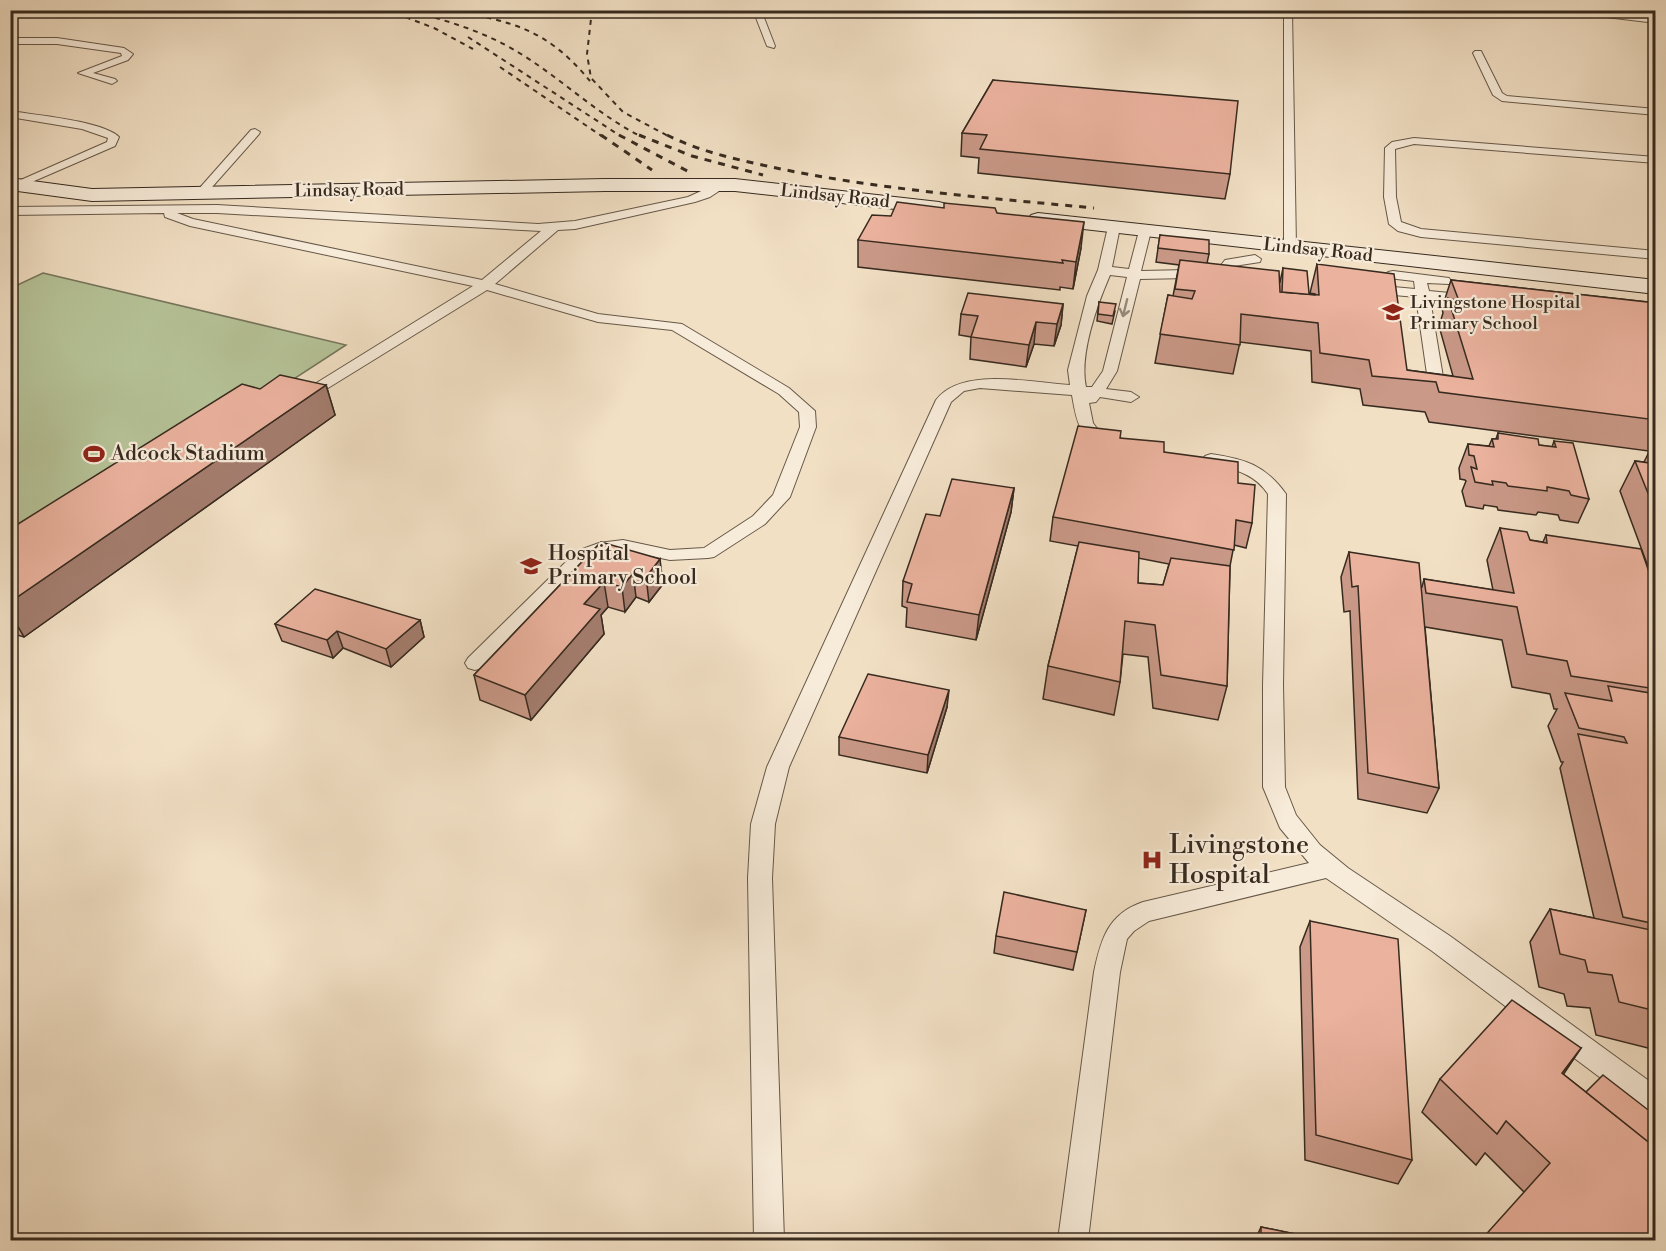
<svg xmlns="http://www.w3.org/2000/svg" width="1666" height="1251" viewBox="0 0 1666 1251" font-family="'Libre Bodoni',serif">
  <style>
    .green { fill: #b6c398; stroke: #76765c; stroke-width: 1.5 }
    .lines { fill: none; stroke-linecap: round; stroke-linejoin: round }
    .lane-casing { stroke: #665848; stroke-width: 2 }
    .secondary-casing { stroke: #372a1f; stroke-width: 2 }
    .lane { fill: #f7ebd9; fill-rule: evenodd }
    .secondary { fill: #f7ebd9; fill-rule: evenodd }
    .rail-far1 { stroke: #372a1f; stroke-width: 2; stroke-dasharray: 5 5; stroke-linecap: butt }
    .rail { stroke: #372a1f; stroke-width: 3; stroke-dasharray: 7 7; stroke-linecap: butt }
    .wall { fill: #ca9988; stroke: #372a1f; stroke-width: 1.5; fill-rule: evenodd }
    .shaded-wall { fill: #a47d6f; stroke: #372a1f; stroke-width: 1.5 }
    .building { fill: #ebb29e; stroke: #372a1f; stroke-width: 1.5 }
    .oneway { stroke: #978a7c }
    .labels { text-anchor: middle; dominant-baseline: central; stroke-width: 4.5; stroke-linejoin: round; paint-order: stroke }
    .far-street-label { font-size: 18px; fill: #372a1f; stroke: #f7ebd9 }
    .far-poi-label { font-size: 18px; fill: #372a1f; stroke: #f7ebd9; text-anchor: start }
    .poi-label { font-size: 21px; fill: #372a1f; stroke: #f7ebd9; text-anchor: start }
    .near-poi-label { font-size: 26px; fill: #372a1f; stroke: #f7ebd9; text-anchor: start }
  </style>
  <rect width="100%" height="100%" fill="#f2e0c5"/>
  <filter id="stains"><feTurbulence type="fractalNoise" baseFrequency=".00333" numOctaves="4"/><feColorMatrix values="0 0 0 0 .2 0 0 0 0 .09 0 0 0 0 .02 0 0 0 .5 -.17"/></filter>
  <radialGradient id="worn" r=".72"><stop offset=".6" stop-color="#630" stop-opacity="0"/><stop offset="1" stop-color="#630" stop-opacity=".3"/></radialGradient>
  <polygon class="green" points="43,273 346,345 11,563 11,288"/>
  <g class="lines">
    <defs>
      <g id="lane">
        <polygon points="753,10 761,10 775,46 774,48 767,46"/>
        <polygon points="1284,10 1292,10 1296,247 1290,251 1284,247"/>
        <polygon points="1548,10 1580,10 1656,18 1656,23"/>
        <polygon points="10,38 57,38 124,48 133,54 128,60 93,73 115,79 117,81 112,84 78,73 122,56 121,53 57,44 10,44"/>
        <polygon points="1475,51 1481,51 1502,93 1507,96 1656,109 1656,115 1502,101 1493,95 1473,53"/>
        <path d="M10,111C35,115 103,121 119,137L115,146L18,188L14,187V183L107,142L108,138L82,129L10,117Z"/>
        <polygon points="255,129 260,132 259,134 205,195 197,195 197,191 251,130"/>
        <polygon points="1414,138 1656,157 1656,163 1414,144 1395,149 1396,197 1401,222 1421,229 1656,251 1656,259 1421,237 1398,231 1389,224 1384,197 1385,148 1392,142"/>
        <path d="M721,182L727,185L725,187L710,197L695,202L575,229L558,230L495,284L598,314L682,324L789,388L815,411L816,427L790,497L765,524L714,557L708,558L670,560L623,550L608,552L589,559L482,668L475,670L468,668L465,663L468,658L577,551L599,543L623,540L670,550L704,548L753,516L773,495L800,427L799,412L779,394L672,330L598,322L487,290L307,401H297L294,398L297,395L473,286L190,226L165,217L164,213L10,215V207L217,205L538,224L575,221L688,197ZM177,213H217L541,231L482,280L193,219Z"/>
        <path d="M1114,223L1120,227L1112,267L1129,269L1139,231L1145,227L1151,231L1141,271L1188,270L1195,274L1188,278L1140,279L1117,371L1106,389L1131,392L1139,397L1131,402L1100,397L1096,402L1089,403L1093,423L1101,434L1114,442L1106,447C1079,440 1076,419 1072,395L980,388L964,391L951,402L789,767L775,824L772,878L784,1240H754L748,878L751,824L767,767L936,400C962,366 1032,383 1070,385L1068,370L1087,296L1098,270L1108,227ZM1110,275L1127,277L1103,371L1092,387H1086C1079,355 1097,305 1110,275Z"/>
        <polygon points="1255,255 1261,259 1260,262 1234,266 1226,277 1216,277 1214,274 1225,260"/>
        <polygon points="1393,271 1449,278 1451,281 1449,284 1427,283 1429,291 1471,295 1478,299 1471,303 1430,299 1446,395 1443,398 1433,398 1430,395 1416,297 1372,293 1365,289 1372,285 1415,289 1414,281 1388,278 1386,275 1388,272"/>
        <path d="M1211,454C1245,459 1265,465 1286,494L1283,685L1285,787L1296,815L1320,845L1348,868L1450,936L1656,1086V1116L1646,1112L1432,951L1326,878L1149,921L1134,931L1127,939L1120,972L1088,1240H1058L1094,972C1101,939 1108,914 1143,902L1309,863L1280,828L1263,787V685L1268,494C1253,471 1230,469 1205,462L1203,459L1205,456Z"/>
      </g>
      <g id="secondary">
        <polygon points="10,178 92,189 605,179 735,179 939,202 946,204 949,208 946,212 939,214 735,191 605,191 92,201 10,190"/>
        <polygon points="1038,213 1656,280 1656,294 1031,223 1028,219 1031,215"/>
      </g>
    </defs>
    <use href="#lane" class="lane-casing"/>
    <use href="#secondary" class="secondary-casing"/>
    <use href="#lane" class="lane"/>
    <use href="#secondary" class="secondary"/>
    <g class="rail-far1">
      <polyline points="387,10 434,28 473,49"/>
      <path d="M406,10C446,20 486,32 521,54C563,80 598,115 642,137"/>
      <path d="M447,10C512,21 547,29 590,81"/>
      <polyline points="592,10 587,54 591,78 623,112 670,137"/>
      <polyline points="468,37 622,137"/>
      <polyline points="500,67 603,137"/>
    </g>
    <g class="rail">
      <polyline points="601,135 652,170"/>
      <polyline points="619,135 691,173"/>
      <polyline points="639,135 692,156 763,175"/>
      <path d="M667,135C702,153 744,161 781,169C884,190 989,198 1094,208"/>
    </g>
  </g>
  <g class="wall">
    <polygon points="993,80 1230,174 1225,199 978,173 979,158 961,156 962,133"/>
    <polygon points="943,208 997,213 1081,248 1073,289 1060,287 1060,290 858,267 858,240 891,216"/>
    <polygon points="1160,235 1209,254 1207,263 1280,282 1283,268 1309,293 1310,293 1317,264 1407,370 1453,376 1439,326 1443,313 1442,308 1451,280 1656,303 1656,452 1429,422 1425,412 1363,405 1360,389 1312,382 1311,351 1240,342 1233,374 1155,363 1168,295 1173,296 1179,265 1156,262"/>
    <polygon points="1099,302 1115,311 1112,324 1097,321"/>
    <polygon points="1063,304 1061,325 1054,346 1034,344 1026,367 970,359 971,337 959,335 961,314"/>
    <polygon points="326,385 335,415 24,637 10,633 10,529 260,389"/>
    <polygon points="1498,433 1539,445 1552,447 1554,441 1589,499 1578,523 1560,520 1558,515 1538,512 1536,515 1498,510 1497,507 1484,505 1483,509 1466,506 1462,491 1466,481 1465,480 1460,479 1459,468 1468,444 1489,446 1492,439 1496,439"/>
    <path d="M1120,438L1164,452L1238,483L1252,523L1246,548L1234,545L1230,566L1227,686L1218,720L1153,708L1148,657L1123,654L1120,682L1114,715L1043,699L1048,666L1078,546L1050,541L1053,517ZM1138,558L1169,564L1163,585L1138,583Z"/>
    <polygon points="1648,454 1656,455 1656,588 1620,491 1635,461 1644,462"/>
    <polygon points="1014,488 1011,512 976,640 906,627 907,608 902,606 903,581 940,516"/>
    <polygon points="1500,528 1530,540 1543,542 1546,535 1656,592 1656,1050 1596,1035 1590,1008 1567,1006 1564,994 1539,987 1530,942 1550,909 1594,918 1560,768 1563,762 1561,762 1548,726 1557,709 1554,709 1550,694 1512,687 1502,640 1425,627 1439,788 1427,813 1358,799 1350,611 1344,612 1341,577 1349,552 1422,587 1424,579 1493,590 1487,560"/>
    <polygon points="601,542 663,584 649,602 636,597 625,612 608,607 601,615 604,634 531,720 480,700 474,675"/>
    <polygon points="420,620 424,637 391,667 343,648 333,658 282,641 275,624"/>
    <polygon points="947,707 927,773 839,755 839,737"/>
    <polygon points="1086,910 1073,970 994,953 996,936"/>
    <polygon points="1310,921 1412,1160 1398,1184 1305,1160 1300,947"/>
    <polygon points="1581,1048 1563,1074 1586,1092 1656,1116 1524,1192 1485,1153 1476,1165 1422,1112 1440,1079"/>
    <polygon points="1261,1227 1324,1240 1255,1240"/>
  </g>
  <g class="shaded-wall">
    <polygon points="1084,222 1081,248 1073,289 1076,262"/>
    <polygon points="1063,304 1061,325 1054,346 1057,324"/>
    <polygon points="1036,322 1034,344 1026,367 1029,345"/>
    <polygon points="326,385 335,415 24,637 10,613 10,602"/>
    <polygon points="1014,488 1011,512 976,640 979,615"/>
    <polygon points="660,559 663,584 649,602 646,577"/>
    <polygon points="633,573 636,597 625,612 622,587"/>
    <polygon points="604,582 608,607 601,615 604,634 531,720 525,695 584,604"/>
    <polygon points="420,620 424,637 391,667 386,649"/>
    <polygon points="337,631 343,648 333,658 327,640"/>
    <polygon points="949,690 947,707 927,773 928,755"/>
    <polygon points="1581,1048 1559,1081 1562,1073"/>
  </g>
  <g class="building">
    <polygon points="993,80 1238,101 1230,174 980,149 987,135 962,133"/>
    <polygon points="897,202 944,208 944,203 995,208 997,213 1084,222 1076,262 1062,260 1063,263 858,240 872,215 891,216"/>
    <polygon points="1160,235 1209,240 1209,254 1158,248"/>
    <polygon points="1180,260 1279,271 1280,292 1319,295 1317,264 1394,274 1407,370 1473,379 1448,298 1459,301 1451,280 1656,303 1656,420 1439,392 1436,382 1372,376 1369,360 1320,353 1318,323 1241,314 1240,345 1160,334 1168,295 1192,299 1195,291 1175,289"/>
    <polygon points="1283,268 1307,271 1309,293 1315,294 1315,295 1282,292"/>
    <polygon points="968,293 1063,304 1057,324 1036,322 1029,345 971,337 978,316 961,314"/>
    <polygon points="1099,302 1116,304 1113,316 1098,314"/>
    <polygon points="280,375 326,385 10,602 10,529 242,384 260,389"/>
    <polygon points="1078,426 1121,431 1120,438 1164,442 1164,452 1238,462 1238,483 1255,485 1252,523 1236,520 1234,550 1053,517"/>
    <polygon points="1498,433 1538,439 1539,445 1556,447 1554,441 1573,443 1589,499 1571,495 1569,491 1547,487 1547,491 1508,486 1506,483 1492,481 1493,485 1475,482 1471,467 1477,469 1474,456 1469,455 1468,444 1494,447 1492,439 1498,439"/>
    <polygon points="1648,454 1656,455 1656,513 1635,461 1650,463"/>
    <polygon points="952,479 1014,488 979,615 907,602 912,584 903,581 926,514 940,516"/>
    <polygon points="1500,528 1527,532 1530,540 1547,543 1546,535 1641,549 1656,592 1656,689 1571,676 1567,661 1527,654 1517,607 1426,593 1424,579 1514,593"/>
    <polygon points="601,542 660,559 646,577 633,573 622,587 604,582 584,604 600,609 525,695 474,675"/>
    <polygon points="1079,542 1139,552 1138,583 1163,585 1171,558 1230,566 1227,686 1161,675 1155,625 1125,621 1120,682 1048,666"/>
    <polygon points="1349,552 1419,563 1439,788 1368,773 1358,586 1352,587"/>
    <polygon points="315,589 420,620 386,649 337,631 327,640 275,624"/>
    <polygon points="868,674 949,690 928,755 839,737"/>
    <polygon points="1608,686 1656,694 1656,924 1623,917 1578,734 1627,743 1624,737 1579,728 1565,693 1612,701"/>
    <polygon points="1004,892 1086,910 1077,952 996,936"/>
    <polygon points="1550,909 1656,931 1656,1011 1619,1002 1612,975 1588,972 1585,960 1560,954"/>
    <polygon points="1310,921 1398,939 1412,1160 1316,1135"/>
    <polygon points="1512,1000 1581,1048 1562,1073 1656,1148 1656,1224 1642,1240 1481,1240 1550,1163 1506,1121 1497,1134 1440,1079"/>
    <polygon points="1603,1075 1656,1116 1656,1148 1586,1092"/>
    <polygon points="1656,1224 1656,1240 1642,1240"/>
    <polygon points="1261,1227 1324,1240 1261,1240"/>
  </g>
  <defs><path id="oneway-shaft" d="M-6 0H5M1.5-3L5.5 0L1.5 3" fill="none" stroke-width="1.6" stroke-linecap="round" stroke-linejoin="round" transform="scale(1.5)"/></defs>
  <use class="oneway" href="#oneway-shaft" transform="translate(1125 308) rotate(104)"/>
  <defs>
    <symbol id="school-bare" viewBox="-9 -9 18 18"><path d="M0-5L7-2L0 1L-7-2ZM-4 1L0 2.5L4 1V4Q0 6-4 4Z" fill="#8f2418" stroke="#f7ebd9" stroke-width="2.5" paint-order="stroke"/></symbol>
    <symbol id="stadium-bare" viewBox="-9 -9 18 18"><path d="M0-5a6.5 5 0 1 0 0 10a6.5 5 0 1 0 0-10ZM-3.5-1.8h7v3.6h-7Z" fill="#8f2418" stroke="#f7ebd9" stroke-width="2.5" paint-order="stroke"/></symbol>
    <symbol id="hospital-bare" viewBox="-9 -9 18 18"><path d="M-5-5h3v3.5h4V-5h3V5h-3V1.5h-4V5h-3Z" fill="#8f2418" stroke="#f7ebd9" stroke-width="2.5" paint-order="stroke"/></symbol>
  </defs>
  <g fill-rule="evenodd">
    <use href="#school-bare" x="1378" y="297" width="30" height="30"/>
    <use href="#stadium-bare" x="79" y="439" width="30" height="30"/>
    <use href="#school-bare" x="516" y="551" width="30" height="30"/>
    <use href="#hospital-bare" x="1137" y="845" width="30" height="30"/>
  </g>
  <g class="labels">
    <g class="far-street-label">
      <text transform="translate(349 190) rotate(-1)">Lindsay Road</text>
      <text transform="translate(835 196) rotate(6)">Lindsay Road</text>
      <text transform="translate(1318 250) rotate(6)">Lindsay Road</text>
    </g>
    <g class="far-poi-label">
      <text x="1410" y="302">Livingstone Hospital<tspan x="1410" dy="21">Primary School</tspan></text>
    </g>
    <g class="poi-label">
      <text x="111" y="454">Adcock Stadium</text>
      <text x="548" y="554">Hospital<tspan x="548" dy="24">Primary School</tspan></text>
    </g>
    <g class="near-poi-label">
      <text x="1169" y="845">Livingstone<tspan x="1169" dy="30">Hospital</tspan></text>
    </g>
  </g>
  <rect width="1666" height="1251" fill="none" stroke="#f2e0c5" stroke-width="36"/>
  <rect x="12" y="12" width="1642" height="1227" fill="none" stroke="#372a1f" stroke-width="3"/>
  <rect x="18" y="18" width="1630" height="1215" fill="none" stroke="#372a1f" stroke-width="1.5"/>
  <rect width="100%" height="100%" filter="url(#stains)"/>
  <rect width="100%" height="100%" fill="url(#worn)"/>
</svg>
